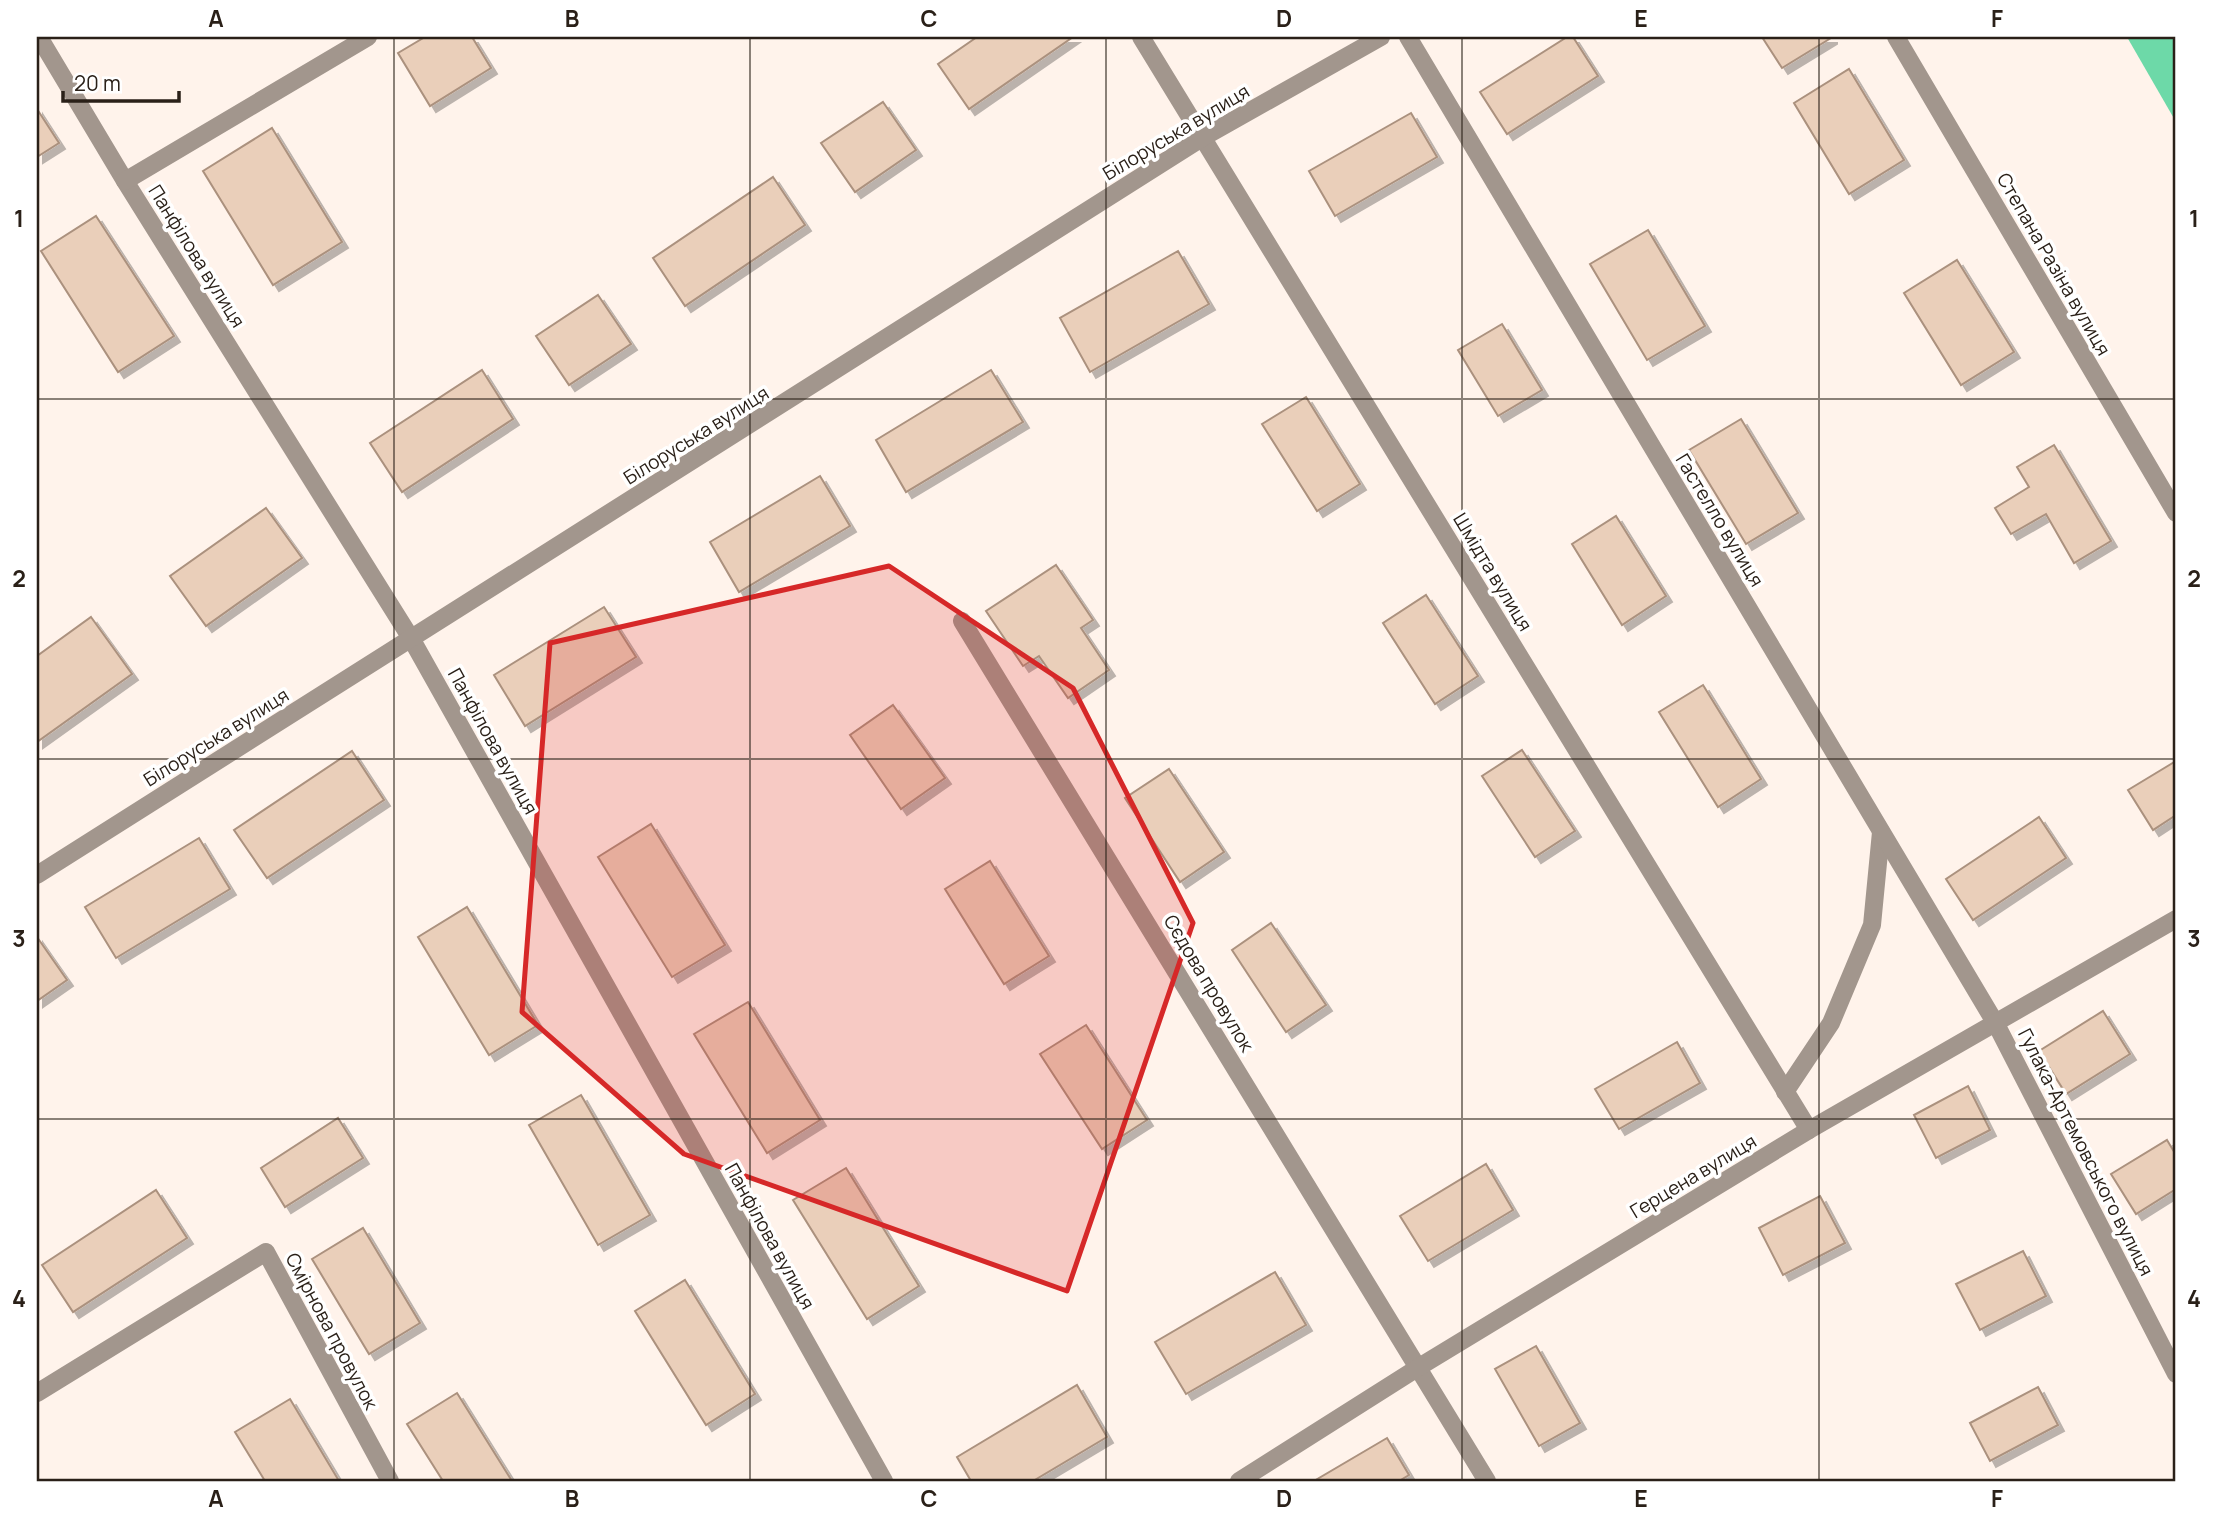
<svg xmlns="http://www.w3.org/2000/svg" width="2213" height="1518" viewBox="0 0 2213 1518" font-family="Manrope,sans-serif">
  <style>
    .forest { fill: #6dd9a8 }
    .building { fill: #eacfba; stroke: #ab917e; stroke-width: 2; filter: url(#shadow) }
    .lines { fill: none; stroke-linecap: round; stroke-linejoin: round }
    .service { stroke: #a2968d; stroke-width: 18 }
    .minor { stroke: #a2968d; stroke-width: 18 }
    .marked { fill: #d62828; fill-opacity: 0.2; stroke: #d62828; stroke-width: 5; stroke-linejoin: round }
    .grid { fill: none; stroke: #2a2018; stroke-width: 2; stroke-opacity: 0.55 }
    .labels { text-anchor: middle; dominant-baseline: central; stroke-width: 7; stroke-linejoin: round; paint-order: stroke }
    .street-label { font-size: 19px; fill: #2a2018; stroke: #fff }
    .neatline { fill: none; stroke: #2a2018; stroke-width: 2.5 }
    .grid-label { font-size: 23px; text-anchor: middle; font-weight: bold; fill: #2a2018 }
  </style>
  <defs>
    <filter id="shadow"><feDropShadow dx="6" dy="6" stdDeviation="0" flood-color="#0004"/></filter>
  </defs>
  <rect width="100%" height="100%" fill="#fff3eb"/>
  <polygon class="forest" points="2127,37 2176,37 2176,122"/>
  <g class="building">
    <polygon points="425,37 472,37 491,68 430,106 398,53"/>
    <polygon points="977,37 1073,37 969,109 938,64"/>
    <polygon points="1567,37 1573,37 1598,76 1507,134 1480,92"/>
    <polygon points="1762,37 1831,37 1831,38 1782,68"/>
    <polygon points="1849,69 1904,160 1849,194 1794,103"/>
    <polygon points="883,102 916,150 855,192 821,143"/>
    <polygon points="37,109 59,143 37,157"/>
    <polygon points="1411,113 1437,157 1335,216 1309,171"/>
    <polygon points="272,128 342,242 273,285 203,171"/>
    <polygon points="773,177 805,225 685,306 653,258"/>
    <polygon points="96,216 174,336 118,372 41,251"/>
    <polygon points="1648,230 1705,326 1647,360 1590,264"/>
    <polygon points="1178,251 1209,304 1090,372 1060,318"/>
    <polygon points="1957,260 2014,352 1961,385 1904,293"/>
    <polygon points="598,295 631,344 569,385 536,336"/>
    <polygon points="1502,324 1542,390 1498,416 1458,350"/>
    <polygon points="482,370 513,419 402,492 370,443"/>
    <polygon points="991,370 1023,422 906,492 876,440"/>
    <polygon points="1306,397 1360,484 1317,511 1262,424"/>
    <polygon points="1741,419 1798,513 1746,544 1689,450"/>
    <polygon points="2054,445 2111,541 2074,563 2046,514 2011,534 1995,508 2029,487 2017,467"/>
    <polygon points="820,476 850,526 739,592 710,542"/>
    <polygon points="266,508 302,558 206,626 170,576"/>
    <polygon points="1616,516 1666,596 1622,625 1572,544"/>
    <polygon points="1056,565 1093,620 1081,628 1109,670 1068,698 1039,656 1023,666 986,611"/>
    <polygon points="1426,595 1478,676 1435,704 1383,623"/>
    <polygon points="604,607 636,657 525,726 494,675"/>
    <polygon points="91,617 132,674 37,742 37,656"/>
    <polygon points="1703,685 1761,779 1718,807 1659,712"/>
    <polygon points="893,705 945,778 901,809 850,735"/>
    <polygon points="1522,750 1575,831 1535,857 1482,776"/>
    <polygon points="352,751 384,800 267,878 234,830"/>
    <polygon points="2176,761 2176,815 2153,830 2128,790"/>
    <polygon points="1169,769 1224,852 1180,882 1125,798"/>
    <polygon points="2039,817 2066,858 1973,920 1946,879"/>
    <polygon points="651,824 725,945 672,977 598,857"/>
    <polygon points="199,838 230,889 116,958 85,907"/>
    <polygon points="990,861 1049,956 1004,984 945,889"/>
    <polygon points="467,907 538,1025 489,1055 418,937"/>
    <polygon points="1271,923 1326,1005 1286,1032 1232,950"/>
    <polygon points="37,937 67,980 37,1001"/>
    <polygon points="748,1002 820,1120 767,1153 694,1034"/>
    <polygon points="2103,1011 2130,1054 2066,1094 2039,1051"/>
    <polygon points="1086,1025 1147,1120 1102,1149 1040,1054"/>
    <polygon points="1677,1042 1700,1083 1619,1129 1595,1089"/>
    <polygon points="1968,1086 1990,1130 1936,1158 1914,1115"/>
    <polygon points="581,1095 650,1215 598,1245 529,1125"/>
    <polygon points="338,1118 363,1158 285,1207 261,1168"/>
    <polygon points="2167,1140 2176,1155 2176,1189 2136,1214 2111,1174"/>
    <polygon points="1486,1164 1513,1210 1428,1261 1400,1216"/>
    <polygon points="846,1168 919,1286 867,1319 793,1200"/>
    <polygon points="156,1190 187,1238 73,1312 42,1265"/>
    <polygon points="1820,1196 1845,1243 1783,1275 1759,1228"/>
    <polygon points="363,1228 420,1323 369,1354 312,1259"/>
    <polygon points="2023,1251 2046,1296 1980,1330 1956,1284"/>
    <polygon points="1275,1272 1306,1325 1186,1394 1155,1342"/>
    <polygon points="685,1280 755,1394 706,1425 635,1311"/>
    <polygon points="1536,1346 1580,1423 1539,1446 1495,1369"/>
    <polygon points="1077,1385 1107,1437 1033,1481 971,1481 957,1457"/>
    <polygon points="2038,1387 2058,1425 1990,1461 1970,1423"/>
    <polygon points="457,1393 512,1481 443,1481 407,1424"/>
    <polygon points="290,1399 339,1481 265,1481 235,1432"/>
    <polygon points="1387,1438 1409,1475 1399,1481 1314,1481"/>
  </g>
  <g class="lines">
    <polyline class="service" points="1785,1092 1831,1023 1872,925 1881,832"/>
    <g class="minor">
      <polyline points="39,37 125,181 412,640 884,1481"/>
      <polyline points="1141,37 1809,1130"/>
      <polyline points="1408,37 1996,1024 2176,1374"/>
      <polyline points="1896,37 2176,513"/>
      <polyline points="125,181 368,37"/>
      <polyline points="962,621 1487,1481"/>
      <polyline points="37,875 1202,138 1381,37"/>
      <polyline points="37,1393 266,1252 390,1481"/>
      <polyline points="1239,1481 1419,1367 1809,1130 2176,919"/>
    </g>
  </g>
  <path class="marked" d="M889,566L1073,688L1193,923L1067,1291L684,1154L522,1012L550,643Z"/>
  <path class="grid" d="M394,37V1481M750,37V1481M1106,37V1481M1462,37V1481M1819,37V1481M37,399H2176M37,759H2176M37,1119H2176"/>
  <g class="labels">
    <g class="street-label">
      <text transform="translate(1176 132) rotate(-31)">Білоруська вулиця</text>
      <text transform="translate(197 256) rotate(58)">Панфілова вулиця</text>
      <text transform="translate(2054 264) rotate(60)">Степана Разіна вулиця</text>
      <text transform="translate(696 435) rotate(-32)">Білоруська вулиця</text>
      <text transform="translate(1720 520) rotate(59)">Гастелло вулиця</text>
      <text transform="translate(1493 572) rotate(59)">Шмідта вулиця</text>
      <text transform="translate(216 737) rotate(-32)">Білоруська вулиця</text>
      <text transform="translate(493 741) rotate(61)">Панфілова вулиця</text>
      <text transform="translate(1209 983) rotate(59)">Сєдова провулок</text>
      <text transform="translate(2086 1152) rotate(63)">Гулака-Артемовського вулиця</text>
      <text transform="translate(1693 1176) rotate(-31)">Герцена вулиця</text>
      <text transform="translate(770 1236) rotate(61)">Панфілова вулиця</text>
      <text transform="translate(332 1331) rotate(62)">Смірнова провулок</text>
    </g>
  </g>
  <rect width="2213" height="1518" fill="none" stroke="#ffffff" stroke-width="77"/>
  <path d="M63 91v10h116v-10" fill="none" stroke="#2a2018" stroke-width="3.5"/>
  <text x="74" y="91" font-size="21" fill="#2a2018" stroke="#ffffff" stroke-width="5" paint-order="stroke">20 m</text>
  <rect x="38" y="38" width="2136" height="1442" class="neatline"/>
  <g class="grid-label">
    <text x="216" y="27">A</text>
    <text x="572" y="27">B</text>
    <text x="929" y="27">C</text>
    <text x="1284" y="27">D</text>
    <text x="1641" y="27">E</text>
    <text x="1997" y="27">F</text>
    <text x="19" y="227">1</text>
    <text x="2194" y="227">1</text>
    <text x="19" y="587">2</text>
    <text x="2194" y="587">2</text>
    <text x="19" y="947">3</text>
    <text x="2194" y="947">3</text>
    <text x="19" y="1307">4</text>
    <text x="2194" y="1307">4</text>
    <text x="216" y="1507">A</text>
    <text x="572" y="1507">B</text>
    <text x="929" y="1507">C</text>
    <text x="1284" y="1507">D</text>
    <text x="1641" y="1507">E</text>
    <text x="1997" y="1507">F</text>
  </g>
</svg>
